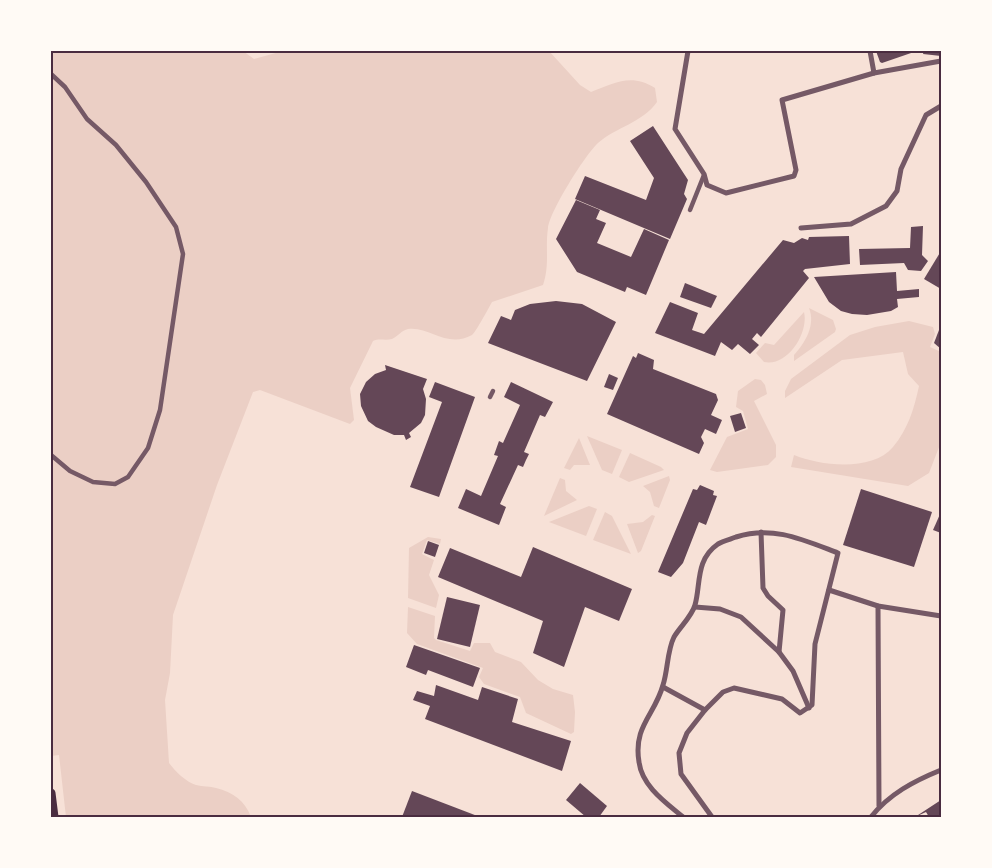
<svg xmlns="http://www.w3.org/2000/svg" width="992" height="868" viewBox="0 0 992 868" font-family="Mulish,sans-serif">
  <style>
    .green { fill: #ebcfc5 }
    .building { fill: #644757 }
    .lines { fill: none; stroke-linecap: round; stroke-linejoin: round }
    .service { stroke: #755966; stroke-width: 3 }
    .pedestrian { stroke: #755966; stroke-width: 4.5 }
    .minor { stroke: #755966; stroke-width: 5 }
    .secondary { stroke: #4a2c40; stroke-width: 9 }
    .neatline { fill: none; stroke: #4a2c40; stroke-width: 2 }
  </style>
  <rect width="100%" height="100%" fill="#f7e1d7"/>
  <g class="green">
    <path d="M51,51H243L254,59L283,51H549L580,85L591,92C615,83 631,73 655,88L657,102C642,123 616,127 598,143C585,155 550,211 548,228C545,249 550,264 543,285L492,302C488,309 476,332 472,335C447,349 430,326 408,329C402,330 397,337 392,339C385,341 379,338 373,341L350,388L354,420L350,424L260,390L253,392L217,485L173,615L170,673L165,700L169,763C175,771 186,782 196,785C203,787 210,786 216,788C233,792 245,801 251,817H66L59,755L51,756Z"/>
    <path d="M809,308L833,320L836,329L835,332L794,361V355C805,343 816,325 809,308Z"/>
    <path d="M804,312C809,332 788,367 764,362L756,353L765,343L774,345Z"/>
    <path d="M909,321L933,327L935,334L930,347L941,352V442L929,473L908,486L791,467L794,455C821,466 872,472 893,447C908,429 914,409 919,386L908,374L903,352L842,360L785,398V391L791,379L850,335L875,327Z"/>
    <polygon points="755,379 761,380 765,385 767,394 754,401 776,445 776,457 768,465 717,472 710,470 727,437 748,429 743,411 736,407 738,391"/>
    <polygon points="587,436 622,450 612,474 602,470"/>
    <polygon points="579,438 590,465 574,465 570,470 564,468"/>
    <polygon points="630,453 661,467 664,470 629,482 619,477"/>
    <polygon points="669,476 670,480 659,508 654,506 650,492 643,486"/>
    <polygon points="560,478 565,480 566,491 577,500 544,516"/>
    <polygon points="589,506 597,509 586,536 549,522"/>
    <polygon points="605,512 612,516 631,554 593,540"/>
    <polygon points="652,515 655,516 641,551 638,553 627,524 643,522"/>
    <polygon points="428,537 441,539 440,544 427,540 422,554 434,560 429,575 439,595 436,608 408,598 409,548"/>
    <polygon points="408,607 435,616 434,638 436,640 470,651 474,643 490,643 495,652 521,662 538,680 553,689 573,695 575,712 574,732 571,734 526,713 520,697 484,684 479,677 483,668 417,644 407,633"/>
  </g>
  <g class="building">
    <polygon points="876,51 914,51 914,52 882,63 880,62"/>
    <polygon points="924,51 941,51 941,56 923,54"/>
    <polygon points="653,126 688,180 684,194 687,199 670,239 575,199 585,176 646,200 654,178 630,141"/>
    <polygon points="576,200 600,210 596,219 606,223 597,243 631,257 644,229 669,240 646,295 627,287 625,292 577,272 556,239"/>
    <polygon points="923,226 922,255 928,261 921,271 908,270 904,263 860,265 859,249 910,248 911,227"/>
    <polygon points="849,236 850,264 805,269 803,271 809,278 761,337 757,333 752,339 759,345 750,354 738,344 732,350 721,342 715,356 655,333 670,302 698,313 692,330 704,334 783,240 794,243 802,238 808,240 809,237"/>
    <polygon points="941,251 941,289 924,279"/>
    <polygon points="896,272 897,291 919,289 919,297 897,299 898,307 891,311 867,315 852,314 841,311 829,302 814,277"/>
    <polygon points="685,283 717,296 711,308 680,297"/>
    <polygon points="556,301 582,304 616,322 587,381 488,343 501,316 511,320 515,310 530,304"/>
    <polygon points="939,330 941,330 941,349 934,343"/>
    <polygon points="638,353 654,360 653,369 716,394 718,400 711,415 722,420 716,434 705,429 701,437 704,443 699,454 607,414 633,356 636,358"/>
    <polygon points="385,365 427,379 423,389 426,399 425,415 421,423 409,433 411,437 406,440 404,435 394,435 376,427 368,421 361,406 360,394 366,382 375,374 386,370"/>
    <polygon points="609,374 618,378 613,390 604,387"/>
    <polygon points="435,382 475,397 439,497 410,487 442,402 429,397"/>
    <polygon points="511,382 553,402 545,417 540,415 524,452 529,454 526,460 523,467 518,465 500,504 506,507 499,525 458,508 466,489 481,496 498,456 494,455 499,441 503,443 520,405 504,397"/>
    <polygon points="741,413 746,428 735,432 730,416"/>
    <polygon points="700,485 714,491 713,495 717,496 706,525 699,522 683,563 671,577 658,572 693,489 697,490"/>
    <polygon points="861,489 932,512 914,567 843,545"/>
    <polygon points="941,512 941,533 933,530"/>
    <polygon points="428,541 439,545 435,557 424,553"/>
    <polygon points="533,547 632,589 619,621 585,607 564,667 533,653 543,621 438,577 450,548 521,577"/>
    <polygon points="447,597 480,605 470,647 437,639"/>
    <polygon points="414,645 480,668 473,687 428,670 426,675 406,667"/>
    <polygon points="436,685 478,700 482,687 518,699 512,722 571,741 562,771 425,719 430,706 413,700 417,691 434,696"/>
    <polygon points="580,783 607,806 599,817 586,817 566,800"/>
    <polygon points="412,791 480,817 402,817"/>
    <polygon points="941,800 941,817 929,817 926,812 915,817"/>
  </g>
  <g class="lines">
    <polyline class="service" points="259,51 263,51"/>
    <g class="pedestrian">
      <polyline points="51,74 65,87 87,119 116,145 146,182 176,227 183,254 160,410 148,448 128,477 115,484 93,482 70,471 51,455"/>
      <polyline points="690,210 704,175"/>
      <polyline points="490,397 493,391"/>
    </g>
    <g class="minor">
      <polyline points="688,51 675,129 704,174 707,185 726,193 794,176 796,170 782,100 874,73"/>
      <polyline points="870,51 874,73 941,61"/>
      <polyline points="801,228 851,224 886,206 897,191 901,169 926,115 941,106"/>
      <polyline points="761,532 763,588 768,596 783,610 779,652"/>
      <polyline points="829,590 878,606 941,616"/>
      <polyline points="878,606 879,806"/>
      <polyline points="695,607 720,609 741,617 779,652 793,671 809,708"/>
      <polyline points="663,687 705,710"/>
      <path d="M683,817C665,802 642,786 639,762C633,726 655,715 663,685C668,670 667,651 674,637C680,627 692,616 695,605C701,584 695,560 718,544C723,541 731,539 736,537C773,525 804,540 838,553L815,644L812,705L800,713L782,699L734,688L723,692L705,710L687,733L679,753L681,774L712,817"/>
      <path d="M871,817C889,794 914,781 941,770"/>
    </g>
    <polyline class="secondary" points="51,793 54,817"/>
  </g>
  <rect width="992" height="868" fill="none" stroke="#fffaf5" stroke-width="105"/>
  <rect x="52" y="52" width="888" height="764" class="neatline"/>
</svg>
